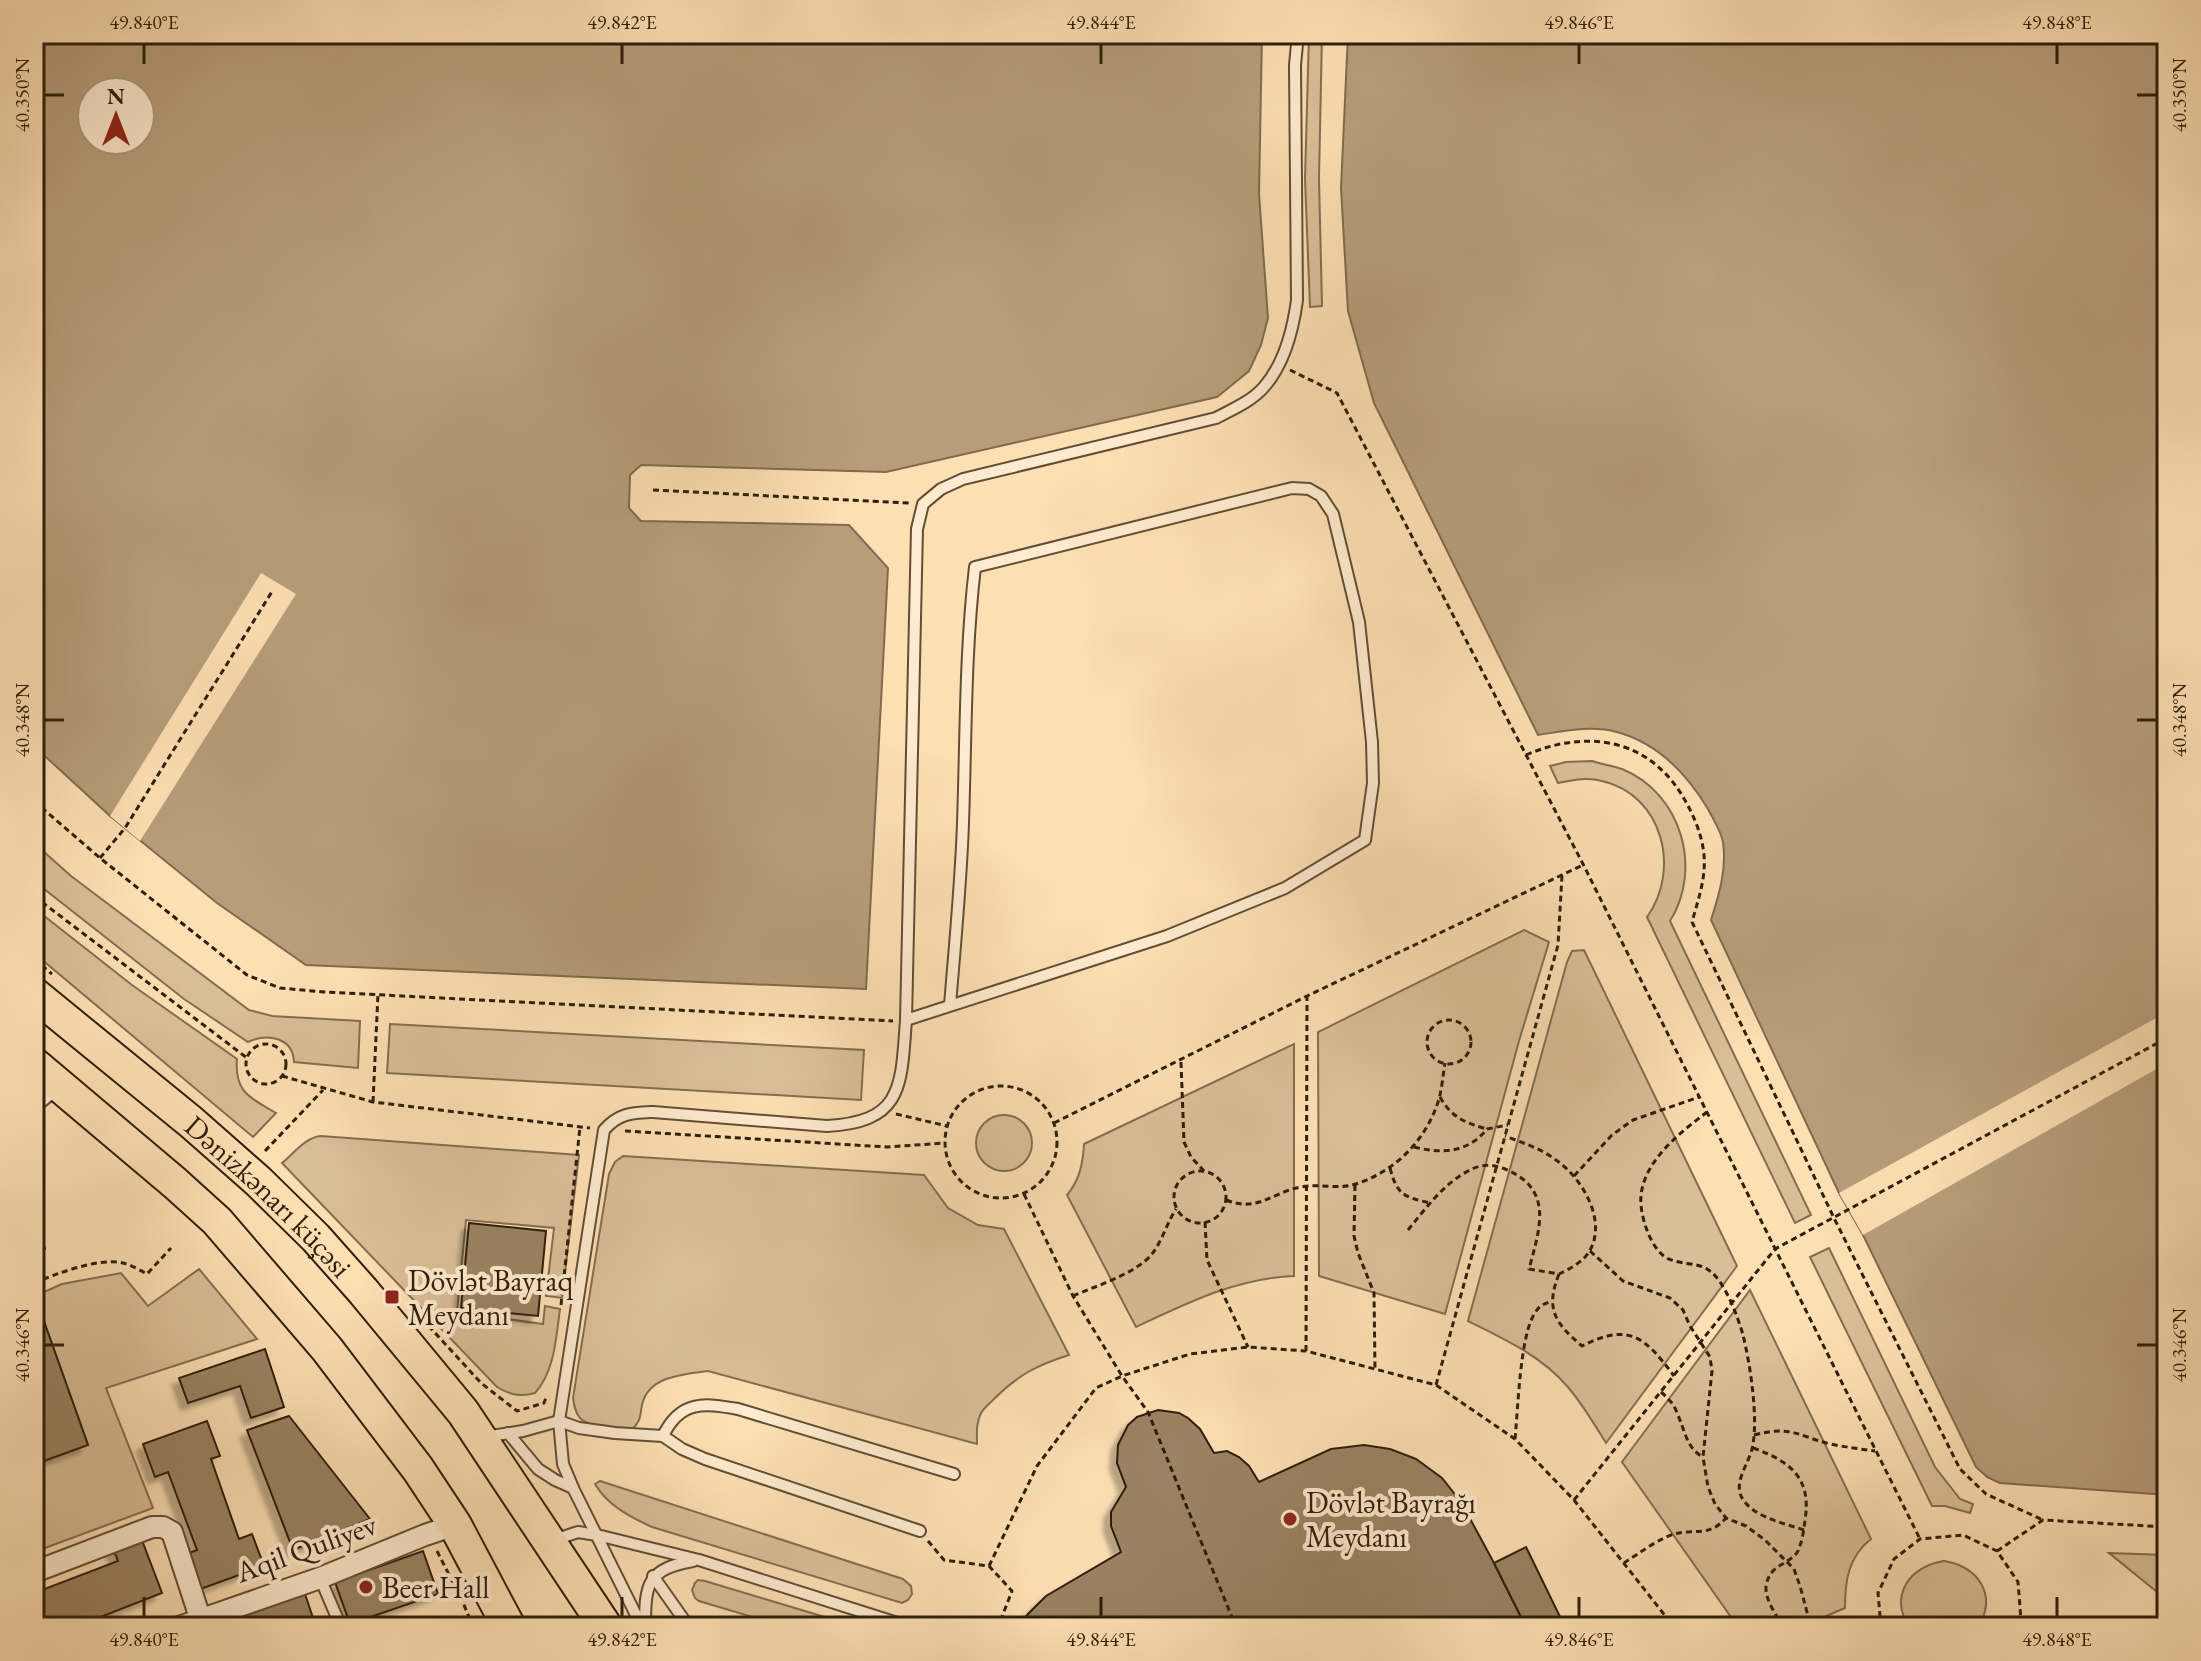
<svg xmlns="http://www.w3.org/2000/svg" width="2201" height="1661" viewBox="0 0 2201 1661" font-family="'EB Garamond',serif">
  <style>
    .green { fill: #dabe97; stroke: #846e50; stroke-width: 2 }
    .water { fill: #b79d7a; stroke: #816a4d; stroke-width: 2; fill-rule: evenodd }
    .pier { fill: #fddfb4 }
    .building { fill: #9a8262; stroke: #2f1e0a; stroke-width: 2; filter: url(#shadow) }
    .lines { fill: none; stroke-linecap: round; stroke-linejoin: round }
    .service-casing { stroke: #624e34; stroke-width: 14 }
    .minor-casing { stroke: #624e34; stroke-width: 24 }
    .trunk-casing { stroke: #2f1e0a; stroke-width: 36 }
    .path { stroke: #2f1e0a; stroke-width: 3; stroke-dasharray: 6 4; stroke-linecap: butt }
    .service { stroke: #feeace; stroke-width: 10 }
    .minor { stroke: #feeace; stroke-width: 20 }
    .trunk { stroke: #fddfb4; stroke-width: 32 }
    .ticks { fill: none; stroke: #2f1e0a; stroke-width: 3 }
    .poi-dot { fill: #8f2418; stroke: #feeace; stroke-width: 3 }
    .labels { text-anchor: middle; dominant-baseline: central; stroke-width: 8; stroke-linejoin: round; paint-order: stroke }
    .street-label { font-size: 30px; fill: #2f1e0a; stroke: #feeace }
    .poi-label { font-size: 30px; fill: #2f1e0a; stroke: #feeace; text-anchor: start }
    .neatline { fill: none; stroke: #2f1e0a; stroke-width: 3 }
    .ticks-label { font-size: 20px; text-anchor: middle; fill: #2f1e0a }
  </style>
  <defs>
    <filter id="shadow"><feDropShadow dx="-7" dy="7" stdDeviation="2" flood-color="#0004"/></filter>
  </defs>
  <rect width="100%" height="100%" fill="#fddfb4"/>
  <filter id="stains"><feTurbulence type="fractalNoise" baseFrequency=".0025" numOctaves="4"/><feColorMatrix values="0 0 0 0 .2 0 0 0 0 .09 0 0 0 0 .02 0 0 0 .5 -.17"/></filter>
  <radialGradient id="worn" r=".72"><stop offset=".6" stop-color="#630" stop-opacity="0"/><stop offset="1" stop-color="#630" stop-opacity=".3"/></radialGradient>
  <g class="green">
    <polygon points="1309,34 1322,34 1319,179 1322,306 1310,307 1305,179"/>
    <path d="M1592,761C1601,764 1612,766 1622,769C1681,793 1703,868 1670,921L1811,1215L1795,1223L1647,917C1681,870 1663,795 1602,781C1587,777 1573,780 1558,783L1550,766L1566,762Z"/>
    <path d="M34,843L71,876L249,1010L272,1016L360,1021L358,1068L294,1062C293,1037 267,1033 248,1042L184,999L34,881Z"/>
    <path d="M34,908L132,985L237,1059C234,1093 251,1098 276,1113L253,1137L34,953Z"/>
    <polygon points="1524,930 1549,942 1519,1041 1445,1314 1319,1276 1318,1032"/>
    <path d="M1584,950L1737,1266L1606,1443C1594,1424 1582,1403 1567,1386C1541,1356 1503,1338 1468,1321L1567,962L1572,951Z"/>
    <polygon points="390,1024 864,1050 861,1100 387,1073"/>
    <path d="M1294,1044V1276C1237,1278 1187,1303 1136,1327L1067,1195C1080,1180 1083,1162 1084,1144Z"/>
    <circle cx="1004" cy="1143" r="28"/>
    <path d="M321,1136L579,1155L562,1298L546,1296L554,1228L466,1220L457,1312L543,1324L545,1306L560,1309C556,1337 555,1371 535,1393C521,1397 510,1395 497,1387L282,1163C294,1153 306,1137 321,1136Z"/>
    <path d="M623,1156L924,1175L948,1208L978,1225L1004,1229L1069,1355C1037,1365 1018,1375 994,1399C990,1403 984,1408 981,1413C976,1423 977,1433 977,1444L708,1371C684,1374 648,1376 642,1405C640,1415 641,1422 632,1429C618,1429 590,1429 580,1418C575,1412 574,1405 573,1398L609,1174L615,1162Z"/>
    <polygon points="1829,1248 1935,1467 1960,1499 1973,1504 1970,1513 1945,1506 1932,1506 1810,1257"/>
    <polygon points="199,1269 257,1339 106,1388 153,1508 34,1552 34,1434 44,1461 88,1445 35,1296 62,1284 121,1273 148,1306"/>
    <path d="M1750,1290L1871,1539C1848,1557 1845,1581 1845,1608L1801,1627H1738L1622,1462Z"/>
    <path d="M600,1481L903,1579L911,1586L912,1594L908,1600L902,1603L652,1527C630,1517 607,1505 595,1484Z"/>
    <polygon points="2109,1553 2167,1555 2167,1600"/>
    <path d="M1944,1561C1978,1566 1998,1595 1978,1627H1909C1889,1595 1910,1566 1944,1561Z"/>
    <polygon points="698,1580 705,1581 858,1627 786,1627 699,1601 695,1598 692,1590 695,1583"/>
  </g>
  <g class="water">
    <path d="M34,34H1262L1259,194L1268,318L1261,345L1249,371L1217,397L886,472L641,465L630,475L629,508L641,521L849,525L888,568L866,989L306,965L217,903L110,816L34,746ZM92,92H140V140H92Z"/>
    <path d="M1348,34H2167V1495L2000,1483L1987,1477L1976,1467L1863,1235L1839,1193L1711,920C1719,895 1727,869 1723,842C1721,831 1713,819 1708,809C1687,774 1657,743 1617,732C1590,725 1565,731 1538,735L1374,403L1348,311L1341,188Z"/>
  </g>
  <g class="pier">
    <polygon points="261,573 296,594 140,841 110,816"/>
    <polygon points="2167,1012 2167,1063 1863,1235 1839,1193"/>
  </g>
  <g class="building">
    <polygon points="34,1215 45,1249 34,1253"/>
    <polygon points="469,1223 546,1231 538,1316 461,1308"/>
    <polygon points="35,1296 88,1445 44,1461 34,1434"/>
    <polygon points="265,1349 284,1407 251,1418 240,1386 188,1403 179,1378"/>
    <polygon points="1158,1410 1179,1413 1188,1418 1200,1429 1214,1453 1227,1451 1239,1457 1249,1466 1259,1482 1331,1449 1364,1445 1390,1449 1416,1459 1442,1478 1461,1502 1494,1563 1526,1627 1019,1627 1028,1614 1046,1596 1121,1552 1111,1526 1111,1512 1126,1487 1117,1463 1118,1445 1128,1425 1137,1417"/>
    <polygon points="289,1416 370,1519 293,1550 247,1430"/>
    <polygon points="207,1421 220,1456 211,1459 239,1539 252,1534 264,1566 195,1591 182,1556 197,1550 168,1472 155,1477 143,1444"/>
    <polygon points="140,1535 162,1593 75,1627 34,1627 34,1584 37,1592 118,1561 112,1546"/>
    <polygon points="1526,1547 1565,1627 1526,1627 1494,1563"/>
    <polygon points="423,1551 438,1594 350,1624 335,1582"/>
    <polygon points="305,1594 316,1627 223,1627 222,1622"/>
  </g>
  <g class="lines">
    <defs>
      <g id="service">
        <path d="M906,1020L917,529L923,504L941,489L963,479L1216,418C1233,409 1252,401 1264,387C1285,363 1293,330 1297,300L1295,65L1298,34"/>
        <polyline points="34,1108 57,1089"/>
        <polyline points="508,1433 538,1469 555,1480 573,1488 642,1627"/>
        <path d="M663,1436C680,1400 704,1403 738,1409L954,1474"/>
        <polyline points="484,1437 523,1431 559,1421 579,1428 615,1433 663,1436 682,1449 705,1459 920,1531"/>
        <path d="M573,1488L563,1464L559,1421L604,1130C619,1113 631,1113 653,1112L827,1126C904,1122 901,1085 906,1020L1167,936L1285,888L1365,840L1373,783L1372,742L1359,622L1333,514L1321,496L1309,489L1292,488L975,567C965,652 966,737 963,823C961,883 955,944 950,1005"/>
        <polyline points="554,1540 578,1532 597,1535 699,1560 910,1627"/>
        <polyline points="653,1576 689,1627"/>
        <polyline points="320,1578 341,1627"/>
        <path d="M645,1627C645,1584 647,1569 693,1561"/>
      </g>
      <g id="minor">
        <polyline points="34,1572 152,1527 163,1527 172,1532 203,1627"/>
        <polyline points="179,1627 320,1578 425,1535 455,1525"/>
      </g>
      <g id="trunk">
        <path id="s1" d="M34,994L191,1122L258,1181L316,1238L363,1291L463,1412L606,1627"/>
        <polyline points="34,1064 175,1183 217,1221 327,1349 418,1469 455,1525 509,1627"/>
      </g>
    </defs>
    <use href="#service" class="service-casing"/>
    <use href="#minor" class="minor-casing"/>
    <use href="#trunk" class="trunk-casing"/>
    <g class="path">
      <polyline points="1290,370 1337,393 1583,864 1920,1539"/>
      <polyline points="653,490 909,503"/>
      <path d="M1526,755C1584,730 1644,737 1680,792C1692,811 1702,833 1704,855C1706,879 1698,900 1692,922L1834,1218L1960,1469L1986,1494L2043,1520"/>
      <polyline points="34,801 100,858 247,975 280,988 324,992 893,1021"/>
      <polyline points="100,858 125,828 273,590"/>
      <polyline points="34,896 247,1058"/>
      <polyline points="34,959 52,974"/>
      <circle cx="1449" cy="1042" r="22"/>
      <circle cx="266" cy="1064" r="20"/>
      <polyline points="1181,1062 1184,1142 1191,1157 1204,1171"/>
      <polyline points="282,1076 373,1102 590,1128"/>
      <circle cx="1001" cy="1142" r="56"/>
      <path d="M1440,1097C1451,1117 1465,1123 1487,1129"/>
      <polyline points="373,1102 378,994"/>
      <path d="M1707,1112C1681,1132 1644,1160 1641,1196C1639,1214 1651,1252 1669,1259C1682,1265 1699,1262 1710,1271C1725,1282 1738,1317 1743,1335C1750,1363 1758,1415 1753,1444C1751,1461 1734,1479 1741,1496C1751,1517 1784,1523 1804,1530"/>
      <polyline points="896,1114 947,1126"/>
      <polyline points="1054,1123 1307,996 1583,865"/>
      <polyline points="625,1131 887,1147 945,1143"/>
      <path d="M1414,1147C1442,1154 1468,1153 1487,1129L1508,1125"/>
      <polyline points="265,1151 323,1090"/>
      <path d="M1390,1168C1397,1195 1404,1197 1430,1203"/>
      <circle cx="1200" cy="1197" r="26"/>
      <polyline points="1574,1176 1612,1135 1633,1120 1699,1097"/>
      <polyline points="1355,1185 1354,1236 1358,1253 1374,1293 1375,1369"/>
      <polyline points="1024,1194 1073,1296 1122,1376 1148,1412 1236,1627"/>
      <path d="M1226,1200C1258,1213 1272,1192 1301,1187C1319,1183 1338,1190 1356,1184C1396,1171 1427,1139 1439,1099C1442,1088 1443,1075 1445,1063"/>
      <polyline points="1205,1222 1207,1260 1248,1347"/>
      <path d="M1408,1230C1426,1208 1444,1183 1470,1170C1481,1164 1493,1164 1505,1169C1554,1189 1540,1228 1529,1269L1559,1274C1569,1269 1582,1263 1589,1252C1608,1221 1582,1178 1556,1160C1540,1148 1523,1143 1505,1136"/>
      <polyline points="1590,1251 1623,1281 1670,1298 1683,1310 1690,1326 1710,1357 1712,1371 1703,1457 1708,1487 1715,1504 1726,1518 1746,1526 1765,1540 1794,1569 1800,1586 1811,1627"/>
      <path d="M1559,1274C1545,1309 1555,1323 1582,1346C1629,1322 1645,1337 1674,1376"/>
      <path d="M34,1283C56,1274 99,1257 123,1263C131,1265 140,1270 147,1274L171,1248"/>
      <path d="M1073,1296C1096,1286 1137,1273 1152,1254C1162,1241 1167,1223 1176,1209"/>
      <polyline points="561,1305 580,1127"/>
      <polyline points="415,1311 481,1383 517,1411 544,1403 547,1395"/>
      <polyline points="1306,1351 1307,996"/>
      <polyline points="1436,1385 1558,945 1562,875"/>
      <path d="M1661,1392C1668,1398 1674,1404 1677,1413C1685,1430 1686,1448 1703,1457"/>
      <path d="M1754,1435C1791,1425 1798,1436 1830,1444C1845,1447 1860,1449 1875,1451"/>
      <path d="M1515,1439C1518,1410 1520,1334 1535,1313C1539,1306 1543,1304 1550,1302"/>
      <path d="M1753,1448C1789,1461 1812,1477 1805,1520C1804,1530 1802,1542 1798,1551C1789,1566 1769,1563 1766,1587C1765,1600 1777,1616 1783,1627"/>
      <polyline points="1574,1500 1775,1249 2167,1038"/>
      <polyline points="928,1541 944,1560 989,1566 1012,1591 998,1627"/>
      <polyline points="437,1551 462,1600 473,1627"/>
      <polyline points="1997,1551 2043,1520 2167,1527"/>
      <path d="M1624,1563C1638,1554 1658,1539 1674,1534C1696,1528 1708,1538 1726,1518"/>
      <polyline points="989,1566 1037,1466 1096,1388 1122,1376 1190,1354 1248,1347 1306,1351 1436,1385 1515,1439 1574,1500 1674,1627"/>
      <polyline points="2022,1620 2036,1627"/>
      <polyline points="1881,1627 1878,1593 1894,1559 1920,1539 1963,1535 1997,1551 2018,1582 2021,1620 2017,1627"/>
    </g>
    <use href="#service" class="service"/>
    <use href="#minor" class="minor"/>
    <use href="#trunk" class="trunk"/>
  </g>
  <path class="ticks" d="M144,44V64M622,44V64M1101,44V64M1579,44V64M2057,44V64M44,95H64M2137,95H2157M44,720H64M2137,720H2157M44,1345H64M2137,1345H2157M144,1597V1617M622,1597V1617M1101,1597V1617M1579,1597V1617M2057,1597V1617"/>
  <g class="poi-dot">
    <rect x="384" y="1289" width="16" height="16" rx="4"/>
    <circle cx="1290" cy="1519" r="8"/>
    <circle cx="366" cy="1587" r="8"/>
  </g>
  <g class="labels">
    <g class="street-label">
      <text stroke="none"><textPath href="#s1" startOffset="310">Dənizkənarı küçəsi</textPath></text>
      <text transform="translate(306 1548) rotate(-20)">Aqil Quliyev</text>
    </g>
    <g class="poi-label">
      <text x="408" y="1280">Dövlət Bayraq<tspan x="408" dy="34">Meydanı</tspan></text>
      <text x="1306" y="1502">Dövlət Bayrağı<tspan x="1306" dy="34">Meydanı</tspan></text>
      <text x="382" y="1587">Beer Hall</text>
    </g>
  </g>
  <rect width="2201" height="1661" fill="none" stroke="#fddfb4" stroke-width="88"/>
  <g transform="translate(116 116)"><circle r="38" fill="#feeace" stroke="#ab9880" stroke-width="2"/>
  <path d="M0-6L14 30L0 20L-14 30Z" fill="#8f2418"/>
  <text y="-12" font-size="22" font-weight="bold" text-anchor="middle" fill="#2f1e0a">N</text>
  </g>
  <rect x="44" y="44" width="2113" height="1573" class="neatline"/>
  <g class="ticks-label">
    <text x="144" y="29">49.840°E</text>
    <text x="622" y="29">49.842°E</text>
    <text x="1101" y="29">49.844°E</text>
    <text x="1579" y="29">49.846°E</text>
    <text x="2057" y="29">49.848°E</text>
    <text transform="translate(22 95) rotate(-90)" y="7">40.350°N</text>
    <text transform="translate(2179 95) rotate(-90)" y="7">40.350°N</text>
    <text transform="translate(22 720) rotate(-90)" y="7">40.348°N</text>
    <text transform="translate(2179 720) rotate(-90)" y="7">40.348°N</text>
    <text transform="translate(22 1345) rotate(-90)" y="7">40.346°N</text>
    <text transform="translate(2179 1345) rotate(-90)" y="7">40.346°N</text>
    <text x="144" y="1646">49.840°E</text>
    <text x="622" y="1646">49.842°E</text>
    <text x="1101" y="1646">49.844°E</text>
    <text x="1579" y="1646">49.846°E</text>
    <text x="2057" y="1646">49.848°E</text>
  </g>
  <rect width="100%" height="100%" filter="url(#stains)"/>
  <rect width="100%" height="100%" fill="url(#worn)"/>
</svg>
